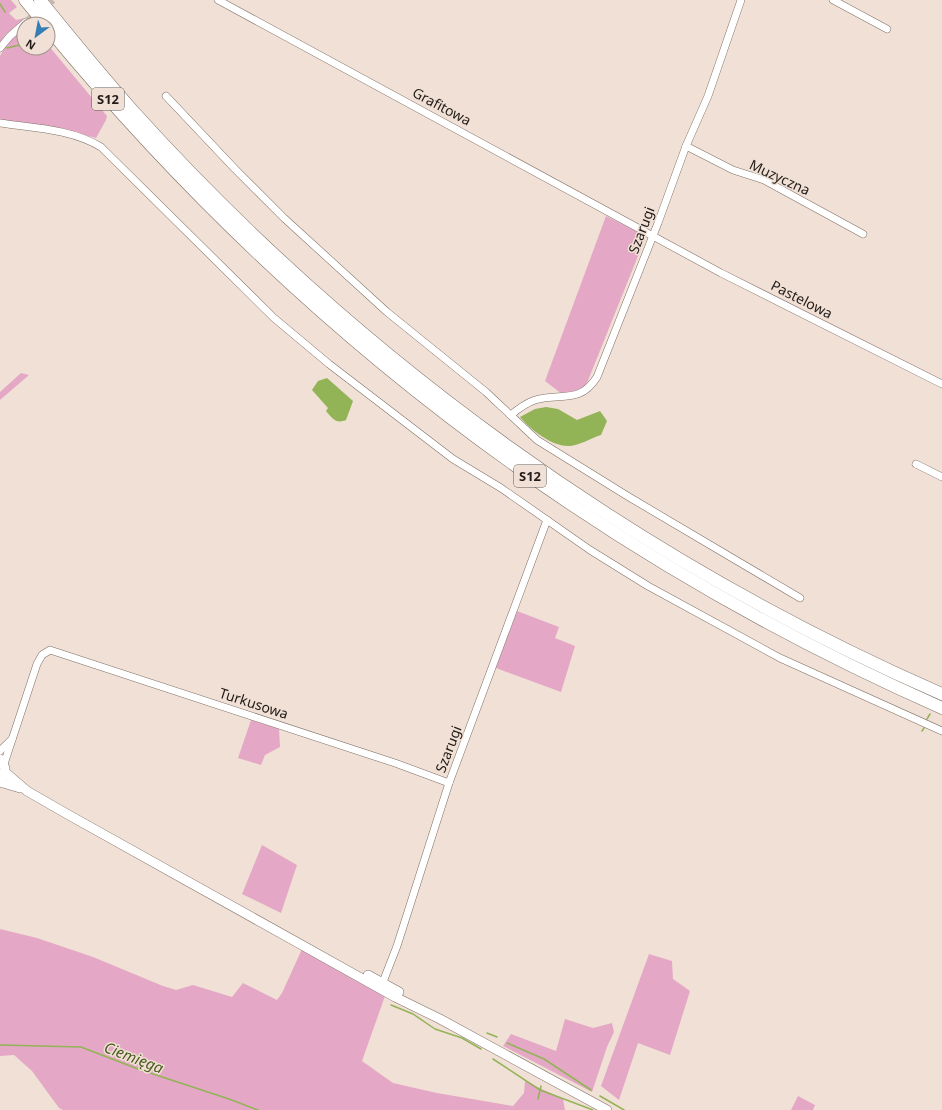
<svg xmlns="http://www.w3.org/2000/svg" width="942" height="1110" viewBox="0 0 942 1110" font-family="'Noto Sans',sans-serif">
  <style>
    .green { fill: #e4a8c6 }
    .water { fill: #92b356 }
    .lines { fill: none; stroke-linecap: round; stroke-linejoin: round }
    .stream { stroke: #92b356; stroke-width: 1.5 }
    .minor-tunnel { stroke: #c7b9af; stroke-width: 7; stroke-dasharray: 7 3.5; stroke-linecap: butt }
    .minor-casing { stroke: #7e7066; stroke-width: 8 }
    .secondary-casing { stroke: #7e7066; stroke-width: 10 }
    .motorway-casing { stroke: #7e7066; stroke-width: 13 }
    .minor { stroke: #fff; stroke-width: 7 }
    .secondary { stroke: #fff; stroke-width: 9 }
    .motorway { stroke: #fff; stroke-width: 12 }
    .labels { text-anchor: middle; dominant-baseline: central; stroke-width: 3; stroke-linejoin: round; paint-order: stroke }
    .shield { fill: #f1e0d5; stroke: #5f5751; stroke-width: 1 }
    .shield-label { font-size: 13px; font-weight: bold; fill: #211c18 }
    .street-label { font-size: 14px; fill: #211c18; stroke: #f1e0d5 }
    .water-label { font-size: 15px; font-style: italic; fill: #465b1a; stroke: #f1e0d5 }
  </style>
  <rect width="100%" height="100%" fill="#f1e0d5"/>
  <g class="green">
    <polygon points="0,0 11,0 17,7 9,13 16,20 25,18 5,35 0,43"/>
    <polygon points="20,30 24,31 24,48 48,48 48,45 107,116 106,120 96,138 74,132 0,120 0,56 7,44"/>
    <polygon points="606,216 646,236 587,383 578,391 562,394 545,381"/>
    <polygon points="21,373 29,375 0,400 0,392"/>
    <polygon points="517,611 559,627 555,638 575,646 561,692 496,668"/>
    <polygon points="251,720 279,729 280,747 265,755 261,765 238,758"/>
    <polygon points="262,845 297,865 281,913 242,894"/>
    <polygon points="0,929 37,938 93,957 163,986 176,990 193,985 232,997 243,983 277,1000 282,993 302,949 385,996 362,1061 393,1083 437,1093 513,1106 524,1093 525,1081 563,1099 565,1110 63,1110 59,1108 32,1071 14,1055 0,1056"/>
    <polygon points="649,954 672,961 673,979 690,991 670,1055 638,1043 619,1100 601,1086"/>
    <polygon points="565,1019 593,1028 612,1023 614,1032 607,1047 592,1092 503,1046 511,1034 556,1051"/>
    <polygon points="798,1096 815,1105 813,1110 791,1110"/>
  </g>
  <g class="water">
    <path d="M327,378L353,401L346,420C336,424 333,419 326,411L328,408L312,390L318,381Z"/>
    <path d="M546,407L558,409L577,420L600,411L607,421L601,435C591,438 579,446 568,446C551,446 530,429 520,417L535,409Z"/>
  </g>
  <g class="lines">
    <g class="stream">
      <polyline points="0,4 5,12"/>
      <polyline points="7,48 24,44"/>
      <polyline points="927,719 930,714"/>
      <polyline points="922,731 924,728"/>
      <polyline points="391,1005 413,1014 435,1029 462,1038 481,1049"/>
      <polyline points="487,1033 497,1037"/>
      <polyline points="507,1043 544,1059 591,1090"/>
      <polyline points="0,1045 81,1047 138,1069 229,1099 258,1110"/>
      <polyline points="493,1059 540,1090 593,1110"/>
      <polyline points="600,1096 624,1110"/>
      <polyline points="538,1099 541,1086"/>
    </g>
    <polyline class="minor-tunnel" points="26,22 53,0"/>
    <defs>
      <g id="minor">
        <polyline points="218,0 721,273 942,384"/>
        <polyline points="833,0 887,29"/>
        <polyline points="0,48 10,36 26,22"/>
        <polyline points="166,96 235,169 284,218 387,312 486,392 537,440 629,497 800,598"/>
        <path d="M0,123C33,128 72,129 101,147L274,318L329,364L453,459L501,488L590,550L648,586L780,658L942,731"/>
        <polyline points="686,146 733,170 764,180 863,234"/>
        <path d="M511,415C518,409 526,403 535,400C561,392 579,405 597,377L658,223L686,146L708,96L741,0"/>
        <polyline points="916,464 942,477"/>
        <polyline points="0,751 12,739"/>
        <polyline points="4,764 37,664 42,655 50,650 395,763 449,783"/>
        <polyline points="381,987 397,946 449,783 547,520"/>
      </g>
      <g id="secondary">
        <polyline points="0,759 5,768 3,777"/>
        <polyline points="5,772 27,791 67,814 395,997 440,1019 607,1110"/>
        <polyline points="0,782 20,788"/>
        <polyline points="368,975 399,992"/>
      </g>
      <g id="motorway">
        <polyline points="25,0 45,24"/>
        <path d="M40,0C70,37 101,75 133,111C357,359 635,560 942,694"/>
        <path d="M48,28C292,324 591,553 942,708"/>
      </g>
    </defs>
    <use href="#minor" class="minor-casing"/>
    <use href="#secondary" class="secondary-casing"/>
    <use href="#motorway" class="motorway-casing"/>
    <use href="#minor" class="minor"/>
    <use href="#secondary" class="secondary"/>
    <use href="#motorway" class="motorway"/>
  </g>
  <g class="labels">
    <g class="shield">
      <rect x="92" y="88" width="32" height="22" rx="3"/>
      <rect x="514" y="465" width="32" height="22" rx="3"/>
    </g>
    <g class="shield-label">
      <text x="108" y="99">S12</text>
      <text x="530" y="476">S12</text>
    </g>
    <g class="street-label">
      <text transform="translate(442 106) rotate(28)">Grafitowa</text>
      <text transform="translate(780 177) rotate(25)">Muzyczna</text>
      <text transform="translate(641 230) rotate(-69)">Szarugi</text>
      <text transform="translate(802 299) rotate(27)">Pastelowa</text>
      <text transform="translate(254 703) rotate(18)">Turkusowa</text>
      <text transform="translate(448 749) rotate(-69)">Szarugi</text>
    </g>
    <g class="water-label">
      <text transform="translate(134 1057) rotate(21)">Ciemięga</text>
    </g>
  </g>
  <g transform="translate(36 36) rotate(212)"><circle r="19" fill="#f1e0d5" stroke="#9e9289"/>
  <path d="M0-3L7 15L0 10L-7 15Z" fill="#357db2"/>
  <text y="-6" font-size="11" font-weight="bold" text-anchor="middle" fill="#211c18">N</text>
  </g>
</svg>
